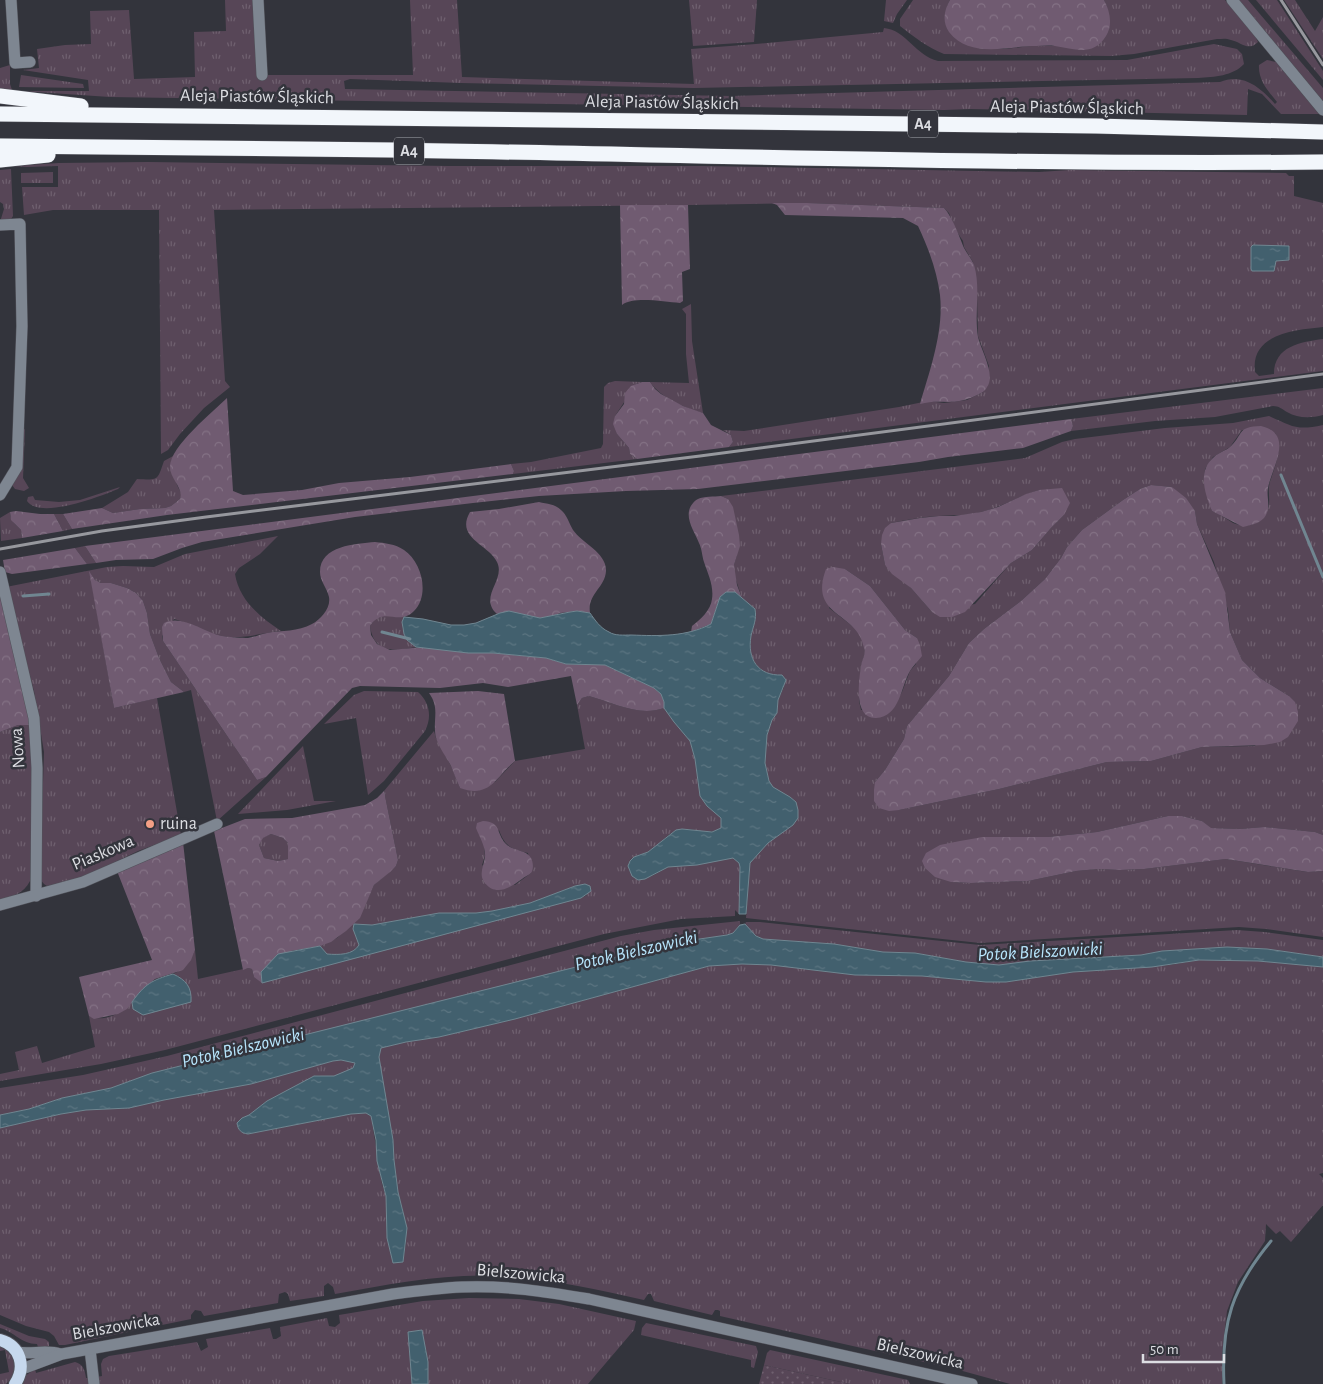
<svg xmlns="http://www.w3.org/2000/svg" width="1323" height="1384" viewBox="0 0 1323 1384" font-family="'Alegreya Sans',sans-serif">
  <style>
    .grass { fill: url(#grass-tufts); fill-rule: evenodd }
    .forest { fill: url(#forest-crowns); fill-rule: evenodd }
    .garden { fill: url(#garden-dots) }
    .water { fill: url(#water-ripples); stroke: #708691 }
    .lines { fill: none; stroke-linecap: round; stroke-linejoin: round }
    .stream { stroke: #708691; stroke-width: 3 }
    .minor-casing { stroke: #51525a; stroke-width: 12 }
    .major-casing { stroke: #51525a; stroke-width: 14 }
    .highway-casing { stroke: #51525a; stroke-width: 16 }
    .minor { stroke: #7e8691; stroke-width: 11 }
    .major { stroke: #c6d8ed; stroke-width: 12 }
    .highway { stroke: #f2f6fb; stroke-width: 15 }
    .rail { stroke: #97989e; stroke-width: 3 }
    .poi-dot { fill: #f39f85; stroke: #33343c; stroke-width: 2 }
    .labels { text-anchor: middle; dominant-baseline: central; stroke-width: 5; stroke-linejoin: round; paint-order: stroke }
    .shield { fill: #33343c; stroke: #a9aab0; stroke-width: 1 }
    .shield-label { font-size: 16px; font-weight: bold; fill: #dcdde2 }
    .street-label { font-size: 18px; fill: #dcdde2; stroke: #33343c }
    .poi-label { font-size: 18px; fill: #dcdde2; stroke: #33343c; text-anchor: start }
    .water-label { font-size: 19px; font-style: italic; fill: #b7e5fc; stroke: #33343c }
  </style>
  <defs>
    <pattern id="grass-tufts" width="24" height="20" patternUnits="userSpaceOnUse" patternTransform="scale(1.25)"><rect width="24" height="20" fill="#574657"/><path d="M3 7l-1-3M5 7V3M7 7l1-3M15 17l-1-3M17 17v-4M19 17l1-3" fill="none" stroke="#6f606f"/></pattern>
    <pattern id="forest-crowns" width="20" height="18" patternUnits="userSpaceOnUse" patternTransform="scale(1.25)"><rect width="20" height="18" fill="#705b71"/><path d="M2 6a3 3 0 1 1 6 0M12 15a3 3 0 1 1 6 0" fill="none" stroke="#847285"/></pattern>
    <pattern id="garden-dots" width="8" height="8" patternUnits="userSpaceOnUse" patternTransform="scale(1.25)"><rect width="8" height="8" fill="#574657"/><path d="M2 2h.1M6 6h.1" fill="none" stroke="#6f606f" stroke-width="1.8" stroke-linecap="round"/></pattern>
    <pattern id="water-ripples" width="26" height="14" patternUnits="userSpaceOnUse" patternTransform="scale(1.25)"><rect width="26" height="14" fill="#42606e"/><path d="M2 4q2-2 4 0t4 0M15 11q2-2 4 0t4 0" fill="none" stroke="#5d7682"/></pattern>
  </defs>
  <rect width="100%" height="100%" fill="#33343c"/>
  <g class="grass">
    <path d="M225,0H256L260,75H413L410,0H457L462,77L694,84L691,49L756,44L883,32L884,28C906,30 916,56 938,61L1127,60L1214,44L1237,49L1242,54L1244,64C1233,76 1214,77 1198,78L694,88L461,83L350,79L344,81L345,89L731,96L1220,82C1243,72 1261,88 1275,104L1277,102C1268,91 1258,80 1259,65L1267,60L1276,62L1319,114H1281L1262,94L1248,89L1247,115L971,109L944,110L110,97L21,91H89L88,80L23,70L39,68L37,49L65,45L91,44L90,11L129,10L134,79L195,77L194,32L226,31Z"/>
    <polygon points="689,0 757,0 754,42 693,46"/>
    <polygon points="886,0 907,0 897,14 893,23 884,21"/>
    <path d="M913,0H950L947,6L977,48L1005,49L1031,46H1056L1107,7L1104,0H1225L1255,36L1258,42C1248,52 1241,42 1231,40C1226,38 1222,39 1217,39L1134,54L1111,56L944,54C927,47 914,37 900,26V19Z"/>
    <polygon points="1239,0 1248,0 1323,88 1323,101"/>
    <polygon points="1256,0 1277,0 1323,71 1323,80"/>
    <polygon points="1284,0 1295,0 1315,31 1323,17 1323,59"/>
    <polygon points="10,65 10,84 12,90 0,89 0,68"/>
    <polygon points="21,75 83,84 84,88 19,87"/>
    <path d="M148,162L449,166H701L1039,172L1070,170L1286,173L1289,176H1294V196L1323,203V327C1296,330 1250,333 1255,372L1259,376L1274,374C1274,346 1301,342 1323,339V371L729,447L733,442L731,435L723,430L744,431L899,407L928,401L944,403L967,400L983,392L989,366L978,336L977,296L973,262L964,247L963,241L955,229L949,213L944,208L807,203L688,205L214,210L225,381L230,387L204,408L180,434L168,450L161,454L159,210H53L24,215L22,187H58V166L27,167L12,166L59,163Z"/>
    <polygon points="11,169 13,216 11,219 0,222 4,209 3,204 0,202 0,170"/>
    <polygon points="53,172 53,183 21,183 21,173"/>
    <path d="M691,304L692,341L703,413C685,408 661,398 650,382L689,383L686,354V314L682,309Z"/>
    <polygon points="615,381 642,382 636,384 615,416 617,434 629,448 630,454 637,459 513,474 514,471 511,464 531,462 601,448 603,444 604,387 608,383"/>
    <path d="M1323,388V415C1311,418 1299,419 1287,412C1282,409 1279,406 1273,406L1215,417L1155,421L1071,431L1073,426L1071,419Z"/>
    <path d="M1269,416C1292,426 1296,431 1323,425V835L1315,832L1264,827L1240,829L1210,828L1202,821L1182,816H1168L1097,832L1048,837H983L951,882L971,883L1028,881L1076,871L1098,869L1120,870L1144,869L1226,859L1307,872L1323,871V937L1266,929L1239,927L980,943L746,918L750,863L768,843L793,825L796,802L790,797L773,788L769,781L765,763L767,735L772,720L777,713L778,700L784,687L782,675C758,676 747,659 751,636C753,626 757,620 755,609L742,598L734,574V565L737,555L728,499L721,496L1025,458L1062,442L1075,439L1165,428L1233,423ZM1242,430L1275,433C1283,450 1275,465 1270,482C1267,491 1271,499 1268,509C1264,524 1246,529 1233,523C1226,519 1220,514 1212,511L1204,481L1205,469L1213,457L1230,447ZM1151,485L1172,487L1195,511L1197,524L1214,562L1228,610L1230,632L1242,660L1260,678L1289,696L1255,746L1202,747L1151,761L1107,762L999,789L899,810L875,782L885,770L904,739L907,726L949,676L969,643L984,629L1021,601L1045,579L1061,558L1067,547L1082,530L1123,500L1140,489ZM1039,490L1064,515L1051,528L1032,550L1011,563L975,604L932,612L911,588L885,565L881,544L891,523C906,520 922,517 938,516C952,515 966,516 981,512C1001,507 1019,496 1039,490ZM845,569L870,586L905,630L917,638L916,664L910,671L902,692L892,710H861L859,701L861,666L865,653L862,637L856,629L829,608Z"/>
    <polygon points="25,429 23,478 29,488 24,491 15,489 12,485 23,430"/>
    <path d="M175,455L171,461L177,485L182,495L180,499L171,506L165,508L140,509L113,513L102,508L128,492L137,479C159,480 157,481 164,461Z"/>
    <path d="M120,487L118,489C101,496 40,520 27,501L28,497L33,496L35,500L59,502L80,500Z"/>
    <path d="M10,512C10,521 16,525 21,530L22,538L1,541L0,518Z"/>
    <polygon points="54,514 63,514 72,529 63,531"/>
    <path d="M278,536L260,554L239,568L235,574C239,600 260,617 281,631C260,633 242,640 222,636C205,633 190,623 174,619L162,636L163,641L257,780L266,777L217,821L191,690L184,692L171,682L159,658L150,634L147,613L143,601L136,593L127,588L111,583H101L95,580L90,573L114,708L157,698L181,835L138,851L82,878L47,886L44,884L40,879L44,752L34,691L6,587L107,567L123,566L154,567L185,554Z"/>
    <polygon points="85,546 96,563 87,564 75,548"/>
    <path d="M385,615L404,617L402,622C402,634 407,640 416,647C394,651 374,654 370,626L375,619Z"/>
    <path d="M364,691L418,692C430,703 432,717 425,731L384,781L368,795L356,718L324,724L354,695Z"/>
    <path d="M589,696C614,703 639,717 664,708L690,741L695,759L698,783L721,818V828C708,836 696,828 682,829C669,830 660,846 649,851C645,854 639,854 634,857C630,859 629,862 628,866L632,876L638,880L652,876L668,867L733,858L739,863L740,867L739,914L735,910V916L681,919L604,934L165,1050L101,1064L0,1081V1074L19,1070L15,1052L37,1046L42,1063L95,1047L89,1016C103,1023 123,1013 132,1002L133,1009L180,977L173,974C185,969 190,962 195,950L198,979L248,968L252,969L254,977L556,904L581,898L587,895L584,884L575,886L530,903L492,911L476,913H439L372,925L354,924L355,935L359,945C353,955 338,955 327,954L320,946L337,938L359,918L374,885L396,866L398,860L384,791L434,731L436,738L452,768L460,788L495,782L515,761L585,749L577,705L582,698ZM499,830C505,847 512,849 528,853L531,873L515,885L482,865L485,856L484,847Z"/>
    <path d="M18,725H29L33,766L30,881C23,894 13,896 0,900V732Z"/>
    <polygon points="303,746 314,801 336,801 287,810 238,814"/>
    <polygon points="271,834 283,838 288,843 288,859 278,861 264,858 259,845 262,838"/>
    <polygon points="740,921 740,925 733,933 727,935 672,943 600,961 325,1031 225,1054 152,1073 111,1088 62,1098 29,1109 0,1115 0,1088 83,1075 167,1056 621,936 654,930"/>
    <path d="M746,922H760L980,945L1237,930L1264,932L1323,940V957L1267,949L1227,947L1162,951L1141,955L1074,958L999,965L966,962L916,953L883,952L834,944L763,939C755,936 751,932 745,924Z"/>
    <path d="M1216,959L1258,961L1323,967V1173L1319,1174L1323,1178V1205L1291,1242L1280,1231L1276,1234L1266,1224L1265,1241L1238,1282L1227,1311L1222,1354V1384H1010L959,1370L720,1316V1311L718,1310H715L712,1315L654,1301L651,1294H648L644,1300C597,1289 550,1279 501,1276C445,1273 390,1284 335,1294L333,1287L328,1283L324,1286V1296L290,1301L288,1294L285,1292L279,1294L278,1303L204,1316L201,1311L195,1310L191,1315V1319L65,1345H59L54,1336L49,1332L26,1326L0,1315V1128L61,1114L86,1110L129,1108L163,1100L251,1084L333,1061L341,1060L355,1063L353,1068C347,1071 339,1076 332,1077C326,1077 321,1075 314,1076L267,1101L249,1115L242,1118L248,1134L351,1114L366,1113L371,1116L382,1184L386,1196L387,1238L393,1263L403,1262L406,1241L403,1211L398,1192L394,1160L393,1140L378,1056L381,1048L406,1042L439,1037L515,1019L709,966L742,964L771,965L855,975L922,976L986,982H1006L1073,972L1170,965L1199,960Z"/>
    <polygon points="469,1298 519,1299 559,1304 636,1321 634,1330 588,1384 428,1384 428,1362 426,1349 409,1332 412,1384 98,1384 97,1377 102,1376 101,1364 103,1359 109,1356 197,1342 201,1351 208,1347 206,1339 270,1328 273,1339 276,1339 281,1336 280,1327 327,1318 329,1326 335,1327 340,1323 339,1315 423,1301"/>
    <polygon points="646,1323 756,1346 758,1352 754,1368 751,1367 751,1360 641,1335 642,1328"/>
    <path d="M0,1324L29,1336L45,1339L49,1342V1346L38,1347L37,1344C21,1344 15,1332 0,1328Z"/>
    <path d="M0,1346C16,1355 21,1370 6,1384H0V1374L9,1372L5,1350L0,1351Z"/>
    <polygon points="770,1350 908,1380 910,1384 850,1384 764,1365 767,1353"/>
    <path d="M75,1362C83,1364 85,1370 86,1378H89L90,1384H20L25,1376L35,1369L36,1373Z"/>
  </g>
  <g class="forest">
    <path d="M950,0H1104C1110,11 1113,25 1106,36C1093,57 1075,49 1055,46C1048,45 1042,46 1036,46C1008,46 970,59 949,32C942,22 944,10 950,0Z"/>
    <path d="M772,203H807L944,208C952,216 960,238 964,248C967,254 972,259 974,265C981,288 974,313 978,337C981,350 996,375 987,387C985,392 979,394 975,396C952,407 941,398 920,404C930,370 944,331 940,295C937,271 928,247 918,226L903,218L785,215L777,205Z"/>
    <path d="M620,205H688L690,269L682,272L683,301L680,303C664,302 634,296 622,305Z"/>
    <polygon points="642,382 650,382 655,389 661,394 683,406 703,413 711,425 731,435 733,442 729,447 637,459 630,454 629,448 617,434 613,424 615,416 624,404 625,393 631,386"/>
    <path d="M227,398L233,491L243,495L302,490L339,483L410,477L511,464L514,471L513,474L167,515L72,529L63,514L102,508L113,513L140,509L165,508L171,506L180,499C184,488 170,479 170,467C170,446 213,412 227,398Z"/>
    <polygon points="1071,419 1073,426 1071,431 1023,448 948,457 919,462 698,489 626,491 539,496 473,503 355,517 202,542 182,548 153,559 116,560 96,563 85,546"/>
    <path d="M1261,426C1295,434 1272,467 1268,488C1266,498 1272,508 1264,518C1258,524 1251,525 1243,527L1212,511C1205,494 1197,471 1214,457C1219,452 1226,451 1231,446C1244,433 1237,427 1261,426Z"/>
    <polygon points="1151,485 1172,487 1186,498 1195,511 1197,524 1225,592 1230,632 1242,660 1260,678 1289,696 1295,702 1298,712 1298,721 1288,737 1280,742 1264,745 1202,747 1151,761 1107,762 999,789 899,810 889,811 879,808 874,801 874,790 875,782 885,770 904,739 907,726 949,676 969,643 984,629 1021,601 1045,579 1061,558 1067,547 1082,530 1123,500 1140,489"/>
    <polygon points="1062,488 1070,503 1064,515 1051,528 1032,550 1011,563 965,612 952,617 940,617 932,612 911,588 892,574 885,565 881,544 882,535 885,528 891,523 920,518 939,516 954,516 981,512 998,507 1026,494 1039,490"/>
    <path d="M721,496L728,499L733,507L739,535L740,546L734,565L737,585L742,598L735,592L720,597L711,624L691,632L692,626C700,620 711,610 712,599C714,586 708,574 704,562C702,556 702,549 699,543C695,533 687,522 689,511C690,506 694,501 698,499C704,496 714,497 721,496Z"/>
    <path d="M539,502C547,504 555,504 561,510C567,515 569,523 573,530C582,543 607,553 606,571C605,588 587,594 590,613L578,611L560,613L551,617L540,618L500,613L497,614C478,597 506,580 497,562C488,544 455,538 470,512L499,509Z"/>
    <polygon points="16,511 40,514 54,514 63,531 22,538 21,530 11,520 10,512"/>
    <path d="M375,542C385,543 395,544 404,550C422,562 430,595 414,611C398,627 384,605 370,626L371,635L377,644L390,650L424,647L468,653H493L546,658L566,664L605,665L654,688L661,694L664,702V708C639,717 614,703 589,696L582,698L577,705L571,676L508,687L483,683L440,688L360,686L352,688L266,777L257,780L163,641L162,627L164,623C182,614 203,632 222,636C226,637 244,638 248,638C255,637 261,634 267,633C282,630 298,632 312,624C321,619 331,608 329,597C327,588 320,581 320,572C320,545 356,544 375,542Z"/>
    <polygon points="75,548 87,564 12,574 5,572 3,560"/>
    <path d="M833,567L845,569L870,586L905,630L917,638L920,645L922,656C918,661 913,666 910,671C901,686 900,717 876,718C853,719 859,680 861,666C862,659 866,655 864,648C858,611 808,618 826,569Z"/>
    <polygon points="89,571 95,580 101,583 111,583 127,588 136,593 143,601 147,613 150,634 159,658 171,682 184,692 114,708"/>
    <polygon points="0,594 29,716 29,725 18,725 0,732"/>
    <path d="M478,691L504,694L515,761C496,777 490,799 460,788C457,781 454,774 451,766C446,756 435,743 435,731C434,716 439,707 429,693Z"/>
    <path d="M384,791L398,860L396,866L390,872L374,885L360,918L346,931L331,942L320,946L291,951L261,977L262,983L254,977L252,969L248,968L243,970L214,831L245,819L292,818L365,805L377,798ZM271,834L283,838L288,843V859L278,861L264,858L259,845L263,838Z"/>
    <polygon points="1168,816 1182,816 1202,821 1211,828 1240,829 1264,827 1315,832 1323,835 1323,871 1308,872 1226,859 1144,869 1120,870 1098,869 1076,871 1028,881 971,883 951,882 935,877 925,868 922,861 926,853 940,845 960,841 983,837 1048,837 1097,832"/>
    <path d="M483,821C501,822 496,832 505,843C512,851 526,849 531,858C533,862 534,869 531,873C529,875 524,877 522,879C511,887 496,897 485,883C478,875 484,865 485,857C486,847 479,836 476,828L477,823Z"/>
    <polygon points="183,842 195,950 191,960 183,970 155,979 142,990 127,1009 118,1014 94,1019 89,1016 79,977 152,960 117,871"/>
  </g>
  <polygon class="garden" points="764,1365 850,1384 759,1384"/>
  <g class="water">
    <polygon points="1253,245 1289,246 1289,260 1276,261 1274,271 1252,271 1251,269 1251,247"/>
    <path d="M726,592H735L755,609C757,620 753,626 751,636C747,659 758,676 782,675L786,680L778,700L777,713L772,720L767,735L765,763L769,781L773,787L790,797L796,802L798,810V818L793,825L768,843L750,863L746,914H739L740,867L739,863L733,858L697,865L668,867L645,879L638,880L632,876L628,866L630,861L634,857L648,852L676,830L682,829L712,832L721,828V818L707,806L700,796L695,759L690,741L674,722L664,708V702L661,694L654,688L605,665L566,664L546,658L493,653H468L416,647L407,640L404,634L402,622L404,617L423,619L451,625H464L476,623L500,613L509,611L540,618L570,612L577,611L590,613C595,620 600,628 609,632C615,636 624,635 631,635C659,636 686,637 711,624L720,597Z"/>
    <path d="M585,884L590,886L591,891L581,898L262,983L261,972L278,954L320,946L327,954C339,955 353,955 359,945L353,929L354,924L372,925L439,913H476L492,911L530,903L575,886Z"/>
    <path d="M745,924L756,936L763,939L834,944L883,952L915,953L966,962L999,965L1030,961L1141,955L1162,951L1227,947L1267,949L1323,957V967L1258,961L1199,960L1152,967L1073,972L1006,982H986L922,976L855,975L771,965L742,964L709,966L515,1019L439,1037L406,1042L381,1048L379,1057L393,1140L394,1160L398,1192L407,1228L403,1262L393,1263L387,1238L386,1196L377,1161L376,1140L371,1116L366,1113L351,1114L248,1134C241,1133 238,1130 237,1123L242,1118L249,1115L267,1101L314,1076H334L353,1068L355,1063L341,1060L333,1061L251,1084L164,1100L129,1108L86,1110L61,1114L0,1128V1115L29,1109L62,1098L111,1088L152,1073L672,943L727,935L733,933L740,925Z"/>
    <path d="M173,974C186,980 192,987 191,1002L143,1015L133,1009L132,1002C145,984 152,980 173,974Z"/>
    <polygon points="422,1330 428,1362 428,1384 412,1384 408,1332"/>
  </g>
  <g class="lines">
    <g class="stream">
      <polyline points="1281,475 1323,577"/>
      <polyline points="23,596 49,594"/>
      <polyline points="382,632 410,639"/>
      <path d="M1224,1384C1221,1323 1232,1288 1271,1241"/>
    </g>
    <defs>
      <g id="minor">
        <polyline points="11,0 15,63 30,62"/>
        <polyline points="258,0 262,75"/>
        <polyline points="1232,0 1323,110"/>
        <polyline points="0,225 20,224 22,326 17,467 0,495"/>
        <polyline points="0,572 34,718 37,768 36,896"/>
        <polyline points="0,905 83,882 217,824"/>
        <polyline points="90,1349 94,1384"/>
        <path d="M17,1352C31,1355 46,1349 60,1354"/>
        <path d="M22,1369L62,1354L393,1294C416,1291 439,1288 462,1287C505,1285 547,1292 589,1299L972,1384"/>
      </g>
      <path id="major" d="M0,1340C21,1346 26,1367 15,1384"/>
      <g id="highway">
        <polyline points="0,96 81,106"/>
        <polyline points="0,114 1096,126 1323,132"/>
        <path d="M0,146C131,148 262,148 392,150C702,155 1013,165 1323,162"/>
        <polyline points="0,160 48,155"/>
      </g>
    </defs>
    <use href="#minor" class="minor-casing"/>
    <use href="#major" class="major-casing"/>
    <use href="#highway" class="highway-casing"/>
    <use href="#minor" class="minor"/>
    <use href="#major" class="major"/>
    <use href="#highway" class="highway"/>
    <g class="rail">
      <polyline points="1281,0 1323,65"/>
      <polyline points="0,549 102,531 206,517 700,456 1323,374"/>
    </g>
  </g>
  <circle class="poi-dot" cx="150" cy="824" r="5"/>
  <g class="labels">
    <g class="shield">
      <rect x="908" y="110.5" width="30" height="27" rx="4"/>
      <rect x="394" y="137.5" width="30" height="27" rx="4"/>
    </g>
    <g class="shield-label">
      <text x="923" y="124">A4</text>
      <text x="409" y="151">A4</text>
    </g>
    <g class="street-label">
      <text transform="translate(257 97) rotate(1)">Aleja Piastów Śląskich</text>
      <text transform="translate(662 103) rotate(1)">Aleja Piastów Śląskich</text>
      <text transform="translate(1067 108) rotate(1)">Aleja Piastów Śląskich</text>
      <text transform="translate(18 748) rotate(-94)">Nowa</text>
      <text transform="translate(103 853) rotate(-23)">Piaskowa</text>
      <text transform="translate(521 1274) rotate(5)">Bielszowicka</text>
      <text transform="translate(116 1327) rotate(-10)">Bielszowicka</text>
      <text transform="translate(920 1354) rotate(13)">Bielszowicka</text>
    </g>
    <g class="poi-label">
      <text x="160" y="824">ruina</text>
    </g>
    <g class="water-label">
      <text transform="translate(636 951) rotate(-13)">Potok Bielszowicki</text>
      <text transform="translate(1040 952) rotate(-3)">Potok Bielszowicki</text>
      <text transform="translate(243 1048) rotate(-13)">Potok Bielszowicki</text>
    </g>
  </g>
  <path d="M1143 1354v8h81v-8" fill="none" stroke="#dcdde2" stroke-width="2.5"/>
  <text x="1150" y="1354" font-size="15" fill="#dcdde2" stroke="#33343c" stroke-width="4" paint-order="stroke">50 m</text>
</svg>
